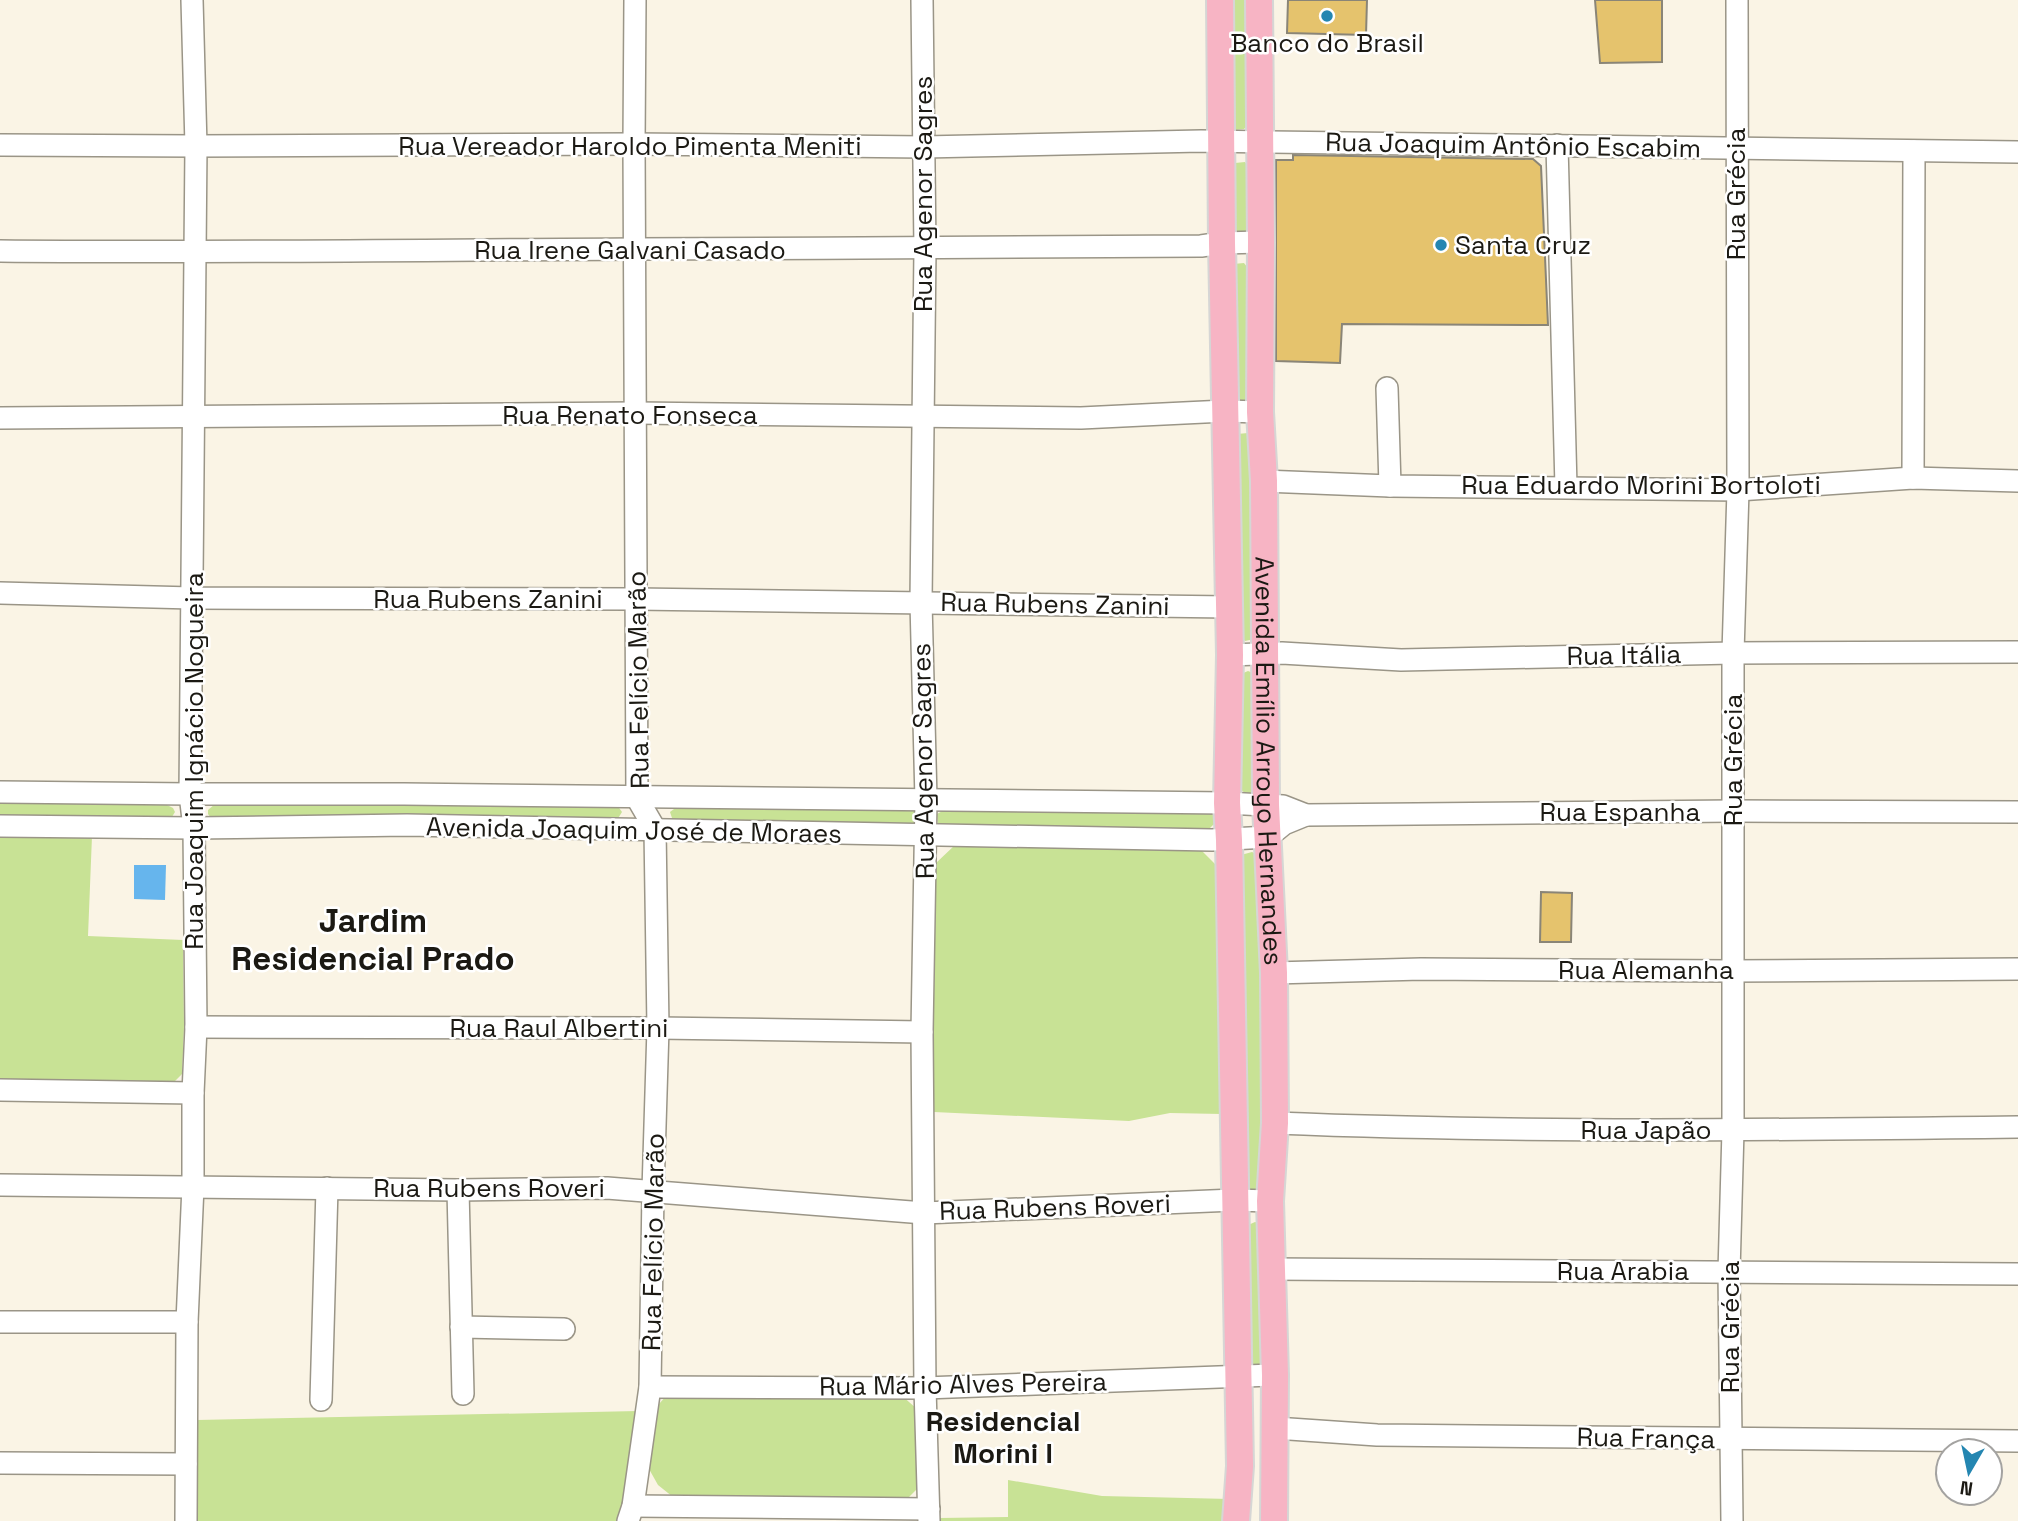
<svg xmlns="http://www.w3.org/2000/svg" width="2018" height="1521" viewBox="0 0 2018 1521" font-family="'Space Grotesk',sans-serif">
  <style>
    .green { fill: #c8e295 }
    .water { fill: #66b5ed }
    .building { fill: #e5c36d; stroke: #8a8577; stroke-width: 2 }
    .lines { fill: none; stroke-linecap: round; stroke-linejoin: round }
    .minor-casing { stroke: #9a9587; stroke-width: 24 }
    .major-casing { stroke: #d6d6d5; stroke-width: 30 }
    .minor { stroke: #fff; stroke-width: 21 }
    .major { stroke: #f7b4c4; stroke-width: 26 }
    .poi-dot { fill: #2486b1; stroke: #fff; stroke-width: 2.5 }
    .labels { text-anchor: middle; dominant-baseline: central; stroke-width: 5; stroke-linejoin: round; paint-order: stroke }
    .poi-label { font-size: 26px; fill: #1b1913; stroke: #fff }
    .street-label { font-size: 26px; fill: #1b1913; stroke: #fff }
    .neighbourhood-label { font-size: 28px; font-weight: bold; fill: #1b1913; stroke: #fff }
    .district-label { font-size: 33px; font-weight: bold; fill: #1b1913; stroke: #fff }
  </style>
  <rect width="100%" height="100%" fill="#faf4e5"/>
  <g class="green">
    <polygon points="1231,0 1248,0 1249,124 1244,129 1234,130"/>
    <polygon points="1245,162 1251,171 1250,231 1235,238 1230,170 1235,163"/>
    <polygon points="1244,263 1251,272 1250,401 1239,402 1232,393 1233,264"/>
    <polygon points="1248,433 1256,443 1254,639 1245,641 1238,633 1237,434"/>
    <path d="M1248,671L1253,673L1256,793C1249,795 1244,794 1240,788L1241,674Z"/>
    <polygon points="0,801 165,804 173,808 175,812 170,820 0,818"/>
    <polygon points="215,804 617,805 622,812 617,820 211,818 208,814 208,810"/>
    <polygon points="678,806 918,808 917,824 673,821 670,812"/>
    <polygon points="946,809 1212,811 1215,815 1215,823 1210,828 946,828 938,824 937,814"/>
    <polygon points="0,835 92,836 88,936 183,940 184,1027 182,1074 173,1083 0,1081"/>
    <polygon points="955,845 1200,849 1219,868 1222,1114 1170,1113 1129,1121 934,1112 933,1032 936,863"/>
    <polygon points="1252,852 1256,854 1268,1123 1259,1191 1249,1191 1245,1189 1241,855"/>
    <polygon points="1255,1222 1259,1223 1266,1357 1261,1366 1252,1366 1249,1364 1246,1226"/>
    <polygon points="668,1394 901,1395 917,1409 919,1487 906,1500 673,1497 658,1485 649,1469 658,1405"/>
    <polygon points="638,1411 625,1504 619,1521 196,1521 197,1420"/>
    <polygon points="1008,1480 1102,1496 1230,1499 1230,1521 940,1521 940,1518 1008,1517"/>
  </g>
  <polygon class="water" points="134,865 166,865 165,900 134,899"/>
  <g class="building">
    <polygon points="1288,0 1367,0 1366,35 1287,33"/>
    <polygon points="1595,0 1662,0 1662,62 1600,63"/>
    <polygon points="1293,155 1533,159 1541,166 1548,325 1342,324 1340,363 1276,361 1276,160 1293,160"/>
    <polygon points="1541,892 1572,893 1571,942 1540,942"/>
  </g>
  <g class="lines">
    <defs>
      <g id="minor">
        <polyline points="922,0 925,249 921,602 926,800 922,1032 925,1388 929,1521"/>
        <polyline points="0,145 196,146 634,144 924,147 1201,141 2018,152"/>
        <polyline points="1557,145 1566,487"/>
        <path d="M0,251C211,253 422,250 634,249C823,248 1012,248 1201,246L1222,243L1261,242"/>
        <polyline points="1387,388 1390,486"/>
        <polyline points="0,418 636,413 1081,418 1225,411 1260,412"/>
        <polyline points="1913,478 1914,151"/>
        <polyline points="1264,481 1390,486 1738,490 1913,478 2018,481"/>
        <polyline points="0,593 192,598 636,599 1229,607"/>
        <polyline points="1230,655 1282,653 1401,660 1733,653 2018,652"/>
        <polyline points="0,792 190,794 404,794 1227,803 1283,806 1306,815 1734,811 2018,812"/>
        <polyline points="0,826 194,828 407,825 1212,840 1268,837 1284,824 1306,815"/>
        <polyline points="1274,973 1421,969 1731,971 2018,969"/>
        <polyline points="196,1027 658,1028 922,1032"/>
        <polyline points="0,1090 193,1093"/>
        <path d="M1275,1123C1522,1133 1770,1130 2018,1127"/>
        <polyline points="0,1185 458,1190 607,1188 924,1213 1234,1200 1270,1201"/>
        <polyline points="458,1190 463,1394"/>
        <polyline points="1271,1269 2018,1274"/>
        <polyline points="0,1322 187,1322"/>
        <polyline points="461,1327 564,1329"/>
        <polyline points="650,1387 925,1388 1275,1375"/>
        <polyline points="321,1400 327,1188"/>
        <polyline points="1275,1428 1377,1435 2018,1441"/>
        <polyline points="0,1463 186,1464"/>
        <polyline points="633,1506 929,1509"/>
        <polyline points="186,1521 187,1322 193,1186 193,1093 196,1027 194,828 190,794 196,146 192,0"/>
        <polyline points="628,1521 633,1506 650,1387 653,1191 658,1028 655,829 637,798 634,144 635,0"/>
        <polyline points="1732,1521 1729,1272 1733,1130 1733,653 1738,490 1737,0"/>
      </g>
      <g id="major">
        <polyline points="1220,0 1222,243 1230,655 1227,803 1229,840 1240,1466 1236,1521"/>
        <path id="s1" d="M1259,0L1261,242L1260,412L1264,481L1266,805L1274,973L1275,1123L1270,1201L1275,1375L1274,1521"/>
      </g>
    </defs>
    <use href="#minor" class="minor-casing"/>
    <use href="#major" class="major-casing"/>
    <use href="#minor" class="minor"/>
    <use href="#major" class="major"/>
  </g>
  <g class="poi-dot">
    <circle cx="1327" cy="16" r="7"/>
    <circle cx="1441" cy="245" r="7"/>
  </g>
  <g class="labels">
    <g class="poi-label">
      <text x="1327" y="43">Banco do Brasil</text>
      <text x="1455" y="245" text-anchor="start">Santa Cruz</text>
    </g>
    <g class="street-label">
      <text transform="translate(1513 145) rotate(1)">Rua Joaquim Antônio Escabim</text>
      <text x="630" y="146">Rua Vereador Haroldo Pimenta Meniti</text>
      <text transform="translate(923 194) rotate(-90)">Rua Agenor Sagres</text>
      <text transform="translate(1736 194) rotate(-90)">Rua Grécia</text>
      <text x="630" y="250">Rua Irene Galvani Casado</text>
      <text x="630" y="415">Rua Renato Fonseca</text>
      <text x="1641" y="485">Rua Eduardo Morini Bortoloti</text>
      <text x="488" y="599">Rua Rubens Zanini</text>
      <text transform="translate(1055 604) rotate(1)">Rua Rubens Zanini</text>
      <text transform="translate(1624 655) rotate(-1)">Rua Itália</text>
      <text transform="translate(638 680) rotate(-91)">Rua Felício Marão</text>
      <text transform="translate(1733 760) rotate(-90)">Rua Grécia</text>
      <text transform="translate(194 761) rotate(-90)">Rua Joaquim Ignácio Nogueira</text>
      <text transform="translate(923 761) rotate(-91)">Rua Agenor Sagres</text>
      <text stroke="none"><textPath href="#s1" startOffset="761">Avenida Emílio Arroyo Hernandes</textPath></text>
      <text x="1620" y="812">Rua Espanha</text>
      <text transform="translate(634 830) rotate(1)">Avenida Joaquim José de Moraes</text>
      <text x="1646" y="970">Rua Alemanha</text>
      <text x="559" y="1028">Rua Raul Albertini</text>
      <text x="1646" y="1130">Rua Japão</text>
      <text x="489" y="1188">Rua Rubens Roveri</text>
      <text transform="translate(1055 1207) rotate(-2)">Rua Rubens Roveri</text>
      <text transform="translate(653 1242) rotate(-89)">Rua Felício Marão</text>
      <text x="1623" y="1271">Rua Arabia</text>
      <text transform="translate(1730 1327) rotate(-90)">Rua Grécia</text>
      <text transform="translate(963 1384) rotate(-1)">Rua Mário Alves Pereira</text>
      <text transform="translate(1646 1438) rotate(1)">Rua França</text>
    </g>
    <g class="neighbourhood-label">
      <text x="1003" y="1421">Residencial<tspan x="1003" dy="32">Morini I</tspan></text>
    </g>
    <g class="district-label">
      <text x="373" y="921">Jardim<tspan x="373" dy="38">Residencial Prado</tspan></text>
    </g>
  </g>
  <g transform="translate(1969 1472) rotate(189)"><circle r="33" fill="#ffffff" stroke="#a4a3a1" stroke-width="2"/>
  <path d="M0-5L12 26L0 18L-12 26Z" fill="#2486b1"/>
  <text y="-10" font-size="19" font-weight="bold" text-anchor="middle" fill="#1b1913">N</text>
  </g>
</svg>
